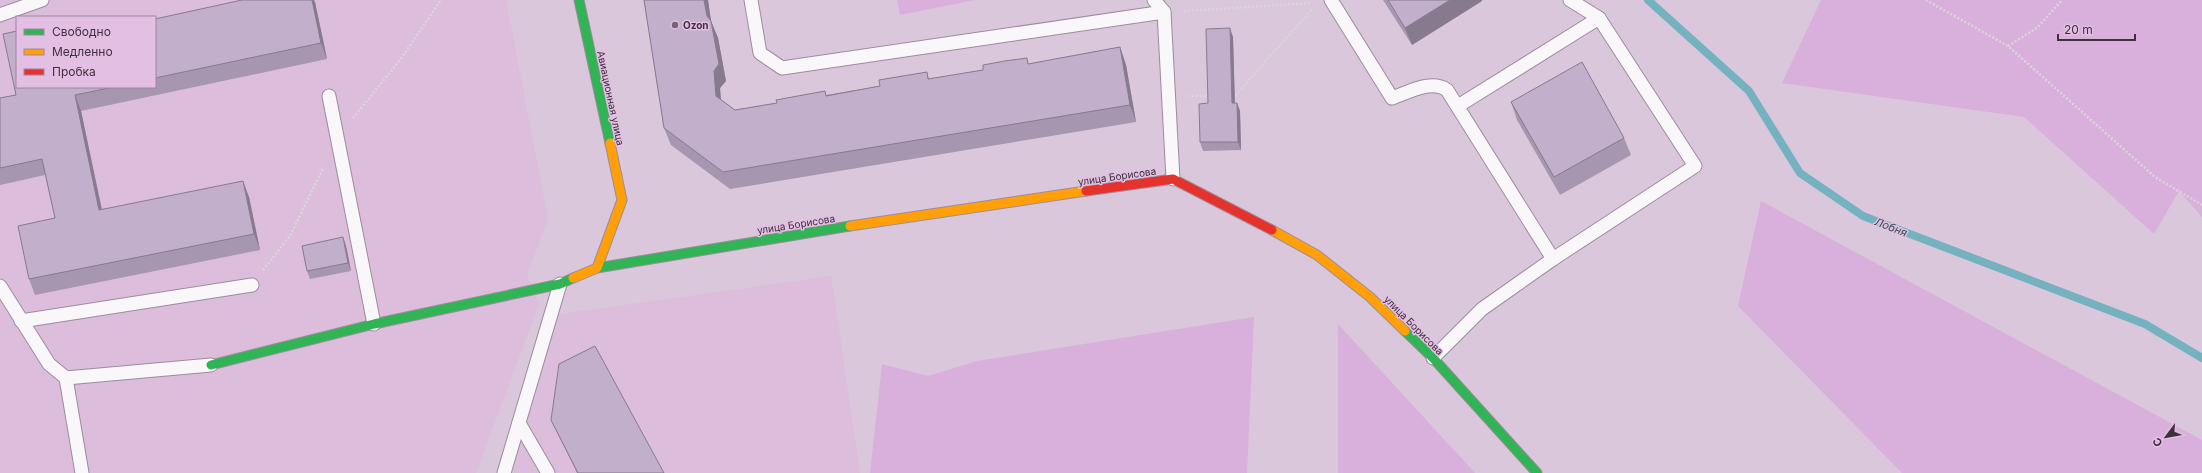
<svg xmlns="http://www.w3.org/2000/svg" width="2202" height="473" viewBox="0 0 2202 473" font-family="Inter,sans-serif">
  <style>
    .built { fill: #dcbddc; fill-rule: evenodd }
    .green { fill: #d9b0db }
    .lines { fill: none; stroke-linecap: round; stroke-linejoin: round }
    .stream { stroke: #74b2c0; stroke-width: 8 }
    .lane-casing { stroke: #9c8d9c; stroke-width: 15 }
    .fast-casing { stroke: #9c8d9c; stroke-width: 11 }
    .slow-casing { stroke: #9c8d9c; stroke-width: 11 }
    .jam-casing { stroke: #9c8d9c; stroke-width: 11 }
    .path { stroke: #dad5da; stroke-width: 2.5; stroke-dasharray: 2 2; stroke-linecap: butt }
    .lane { stroke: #f9f7fa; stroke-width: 13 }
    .fast { stroke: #30b455; stroke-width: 9 }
    .slow { stroke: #ff9f0a; stroke-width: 9 }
    .jam { stroke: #e5322d; stroke-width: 9 }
    .wall { fill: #a696af }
    .shaded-wall { fill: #877a8e }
    .building { fill: #c1afcb; stroke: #877a8e }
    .poi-dot { fill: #756575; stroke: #e2bfe3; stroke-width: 1.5 }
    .labels { text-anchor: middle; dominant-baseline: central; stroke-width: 3; stroke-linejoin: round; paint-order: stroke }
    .poi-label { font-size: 10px; font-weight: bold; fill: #3e303e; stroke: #e2bfe3; text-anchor: start }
    .street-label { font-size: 10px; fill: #3e303e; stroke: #e2bfe3 }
    .water-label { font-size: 11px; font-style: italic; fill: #2f4d50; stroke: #e2bfe3 }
  </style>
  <rect width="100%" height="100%" fill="#dac7db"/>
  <g class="built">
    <path d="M0,0H506L548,219L527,275L539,304L476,473H0ZM17,17H155V87H17Z"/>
    <polygon points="831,276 860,473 497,473 553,315"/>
  </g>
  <g class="green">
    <polygon points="897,0 975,0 900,15"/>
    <polygon points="1821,0 2202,0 2202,217 2179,191 2154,234 2024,117 1782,83"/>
    <polygon points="1761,201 2202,440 2202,473 1902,473 1738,306"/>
    <polygon points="1254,317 1247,473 870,473 882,364 928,376 977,361"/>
    <polygon points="1338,324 1475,473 1338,473"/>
  </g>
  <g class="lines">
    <polyline class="stream" points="1648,0 1749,91 1800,173 1863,216 2145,324 2202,358"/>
    <defs>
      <g id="lane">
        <polyline points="751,0 760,53 782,68 1164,12"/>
        <polyline points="1154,0 1164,12 1173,179"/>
        <path d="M1331,0L1392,98C1409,92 1432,79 1447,90L1553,259"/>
        <polyline points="0,15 42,0"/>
        <polyline points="329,96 374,324"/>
        <polyline points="1458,106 1599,18"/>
        <polyline points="0,286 49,364 66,378 211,365"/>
        <polyline points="21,321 252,285"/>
        <polyline points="1433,358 1482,309 1553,259 1695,166 1599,18 1570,0"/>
        <polyline points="66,378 82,473"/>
        <polyline points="519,423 548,473"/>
        <polyline points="504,473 560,284"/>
      </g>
      <g id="fast">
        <polyline points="579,0 610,143"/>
        <polyline points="597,268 850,226"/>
        <polyline points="1405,331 1433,358 1537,473"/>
        <polyline points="211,365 374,324 560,284 573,278"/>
      </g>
      <g id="slow">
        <polyline points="850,226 1086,191"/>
        <polyline points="1272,230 1317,255 1370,297 1405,331"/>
        <polyline points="573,278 597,268 622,200 610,143"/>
      </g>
      <polyline id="jam" points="1086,191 1173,179 1272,230"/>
    </defs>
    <use href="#lane" class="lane-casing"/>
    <use href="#fast" class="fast-casing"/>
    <use href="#slow" class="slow-casing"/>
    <use href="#jam" class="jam-casing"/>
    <g class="path">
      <polyline points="1926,0 2008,46 2155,177 2202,205"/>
      <polyline points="1184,11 1312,3"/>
      <polyline points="2008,46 2038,27 2062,0"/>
      <polyline points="1188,96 1211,96"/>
      <polyline points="1232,96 1235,96 1313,8"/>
      <polyline points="353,118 400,60 441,0"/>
      <polyline points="263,270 290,236 323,168"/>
    </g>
    <use href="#lane" class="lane"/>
    <use href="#fast" class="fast"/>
    <use href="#slow" class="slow"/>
    <use href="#jam" class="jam"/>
  </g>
  <g class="wall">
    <polygon points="644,0 708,0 711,21 718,38 726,81 720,88 721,100 735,110 880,86 927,72 929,79 1029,64 1120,47 1126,65 1136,122 730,189 671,145 664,128"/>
    <polygon points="1383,0 1482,0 1482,1 1412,45"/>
    <polygon points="315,2 327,59 81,111 102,209 249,197 260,250 35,295 29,279 55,218 45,175 0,185 0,98 16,95 17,87 155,87 155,19"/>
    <polygon points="1233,37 1235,103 1237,103 1240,111 1241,150 1203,151 1200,142"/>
    <polygon points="1511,102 1624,138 1631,155 1560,195 1517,120"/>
    <polygon points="343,237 346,246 351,271 310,279 307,271"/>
    <polygon points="551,420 664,473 577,473 553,424"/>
  </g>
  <g class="shaded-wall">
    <polygon points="312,0 314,0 315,2 327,59 321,43"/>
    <polygon points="704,0 708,0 711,21 718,38 726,81 720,88 722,113 716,96"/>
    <polygon points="1450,0 1482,0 1482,1 1412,45 1405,28"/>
    <polygon points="1230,28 1233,37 1235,111 1232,103"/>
    <polygon points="1120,47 1126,65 1136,122 1130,105"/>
    <polygon points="75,95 81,111 105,226 99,210"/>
    <polygon points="1237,103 1240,111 1241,150 1238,142"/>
    <polygon points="243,181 249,197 260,250 254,234"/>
    <polygon points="343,237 346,246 351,271 348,263"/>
  </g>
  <g class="building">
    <polygon points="242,0 312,0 321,43 155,78 155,19"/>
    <polygon points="644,0 704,0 707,16 711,21 719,64 714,71 716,96 735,110 777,103 776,100 825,91 826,96 880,86 879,80 927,72 928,79 983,70 983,65 1005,61 1027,58 1028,64 1120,47 1130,105 723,172 664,128"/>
    <polygon points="1388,0 1450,0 1405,28"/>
    <polygon points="1230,28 1232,103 1237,103 1238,142 1200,142 1199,104 1208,103 1206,29"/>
    <polygon points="17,31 17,87 114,87 75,95 99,210 243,181 254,234 29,279 18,226 55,218 42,159 0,168 0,98 16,95 3,34"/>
    <polygon points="1582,62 1624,138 1554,177 1511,102"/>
    <polygon points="343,237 348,263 307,271 302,246"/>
    <polygon points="595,346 664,473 578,473 551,420 559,364"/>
  </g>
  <circle class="poi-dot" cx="675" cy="25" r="4"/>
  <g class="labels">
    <g class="poi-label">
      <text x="683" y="25">Ozon</text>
    </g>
    <g class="street-label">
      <text transform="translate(611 98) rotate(78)">Авиационная улица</text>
      <text transform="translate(1117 176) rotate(-8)">улица Борисова</text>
      <text transform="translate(796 224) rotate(-9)">улица Борисова</text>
      <text transform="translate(1414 325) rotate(45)">улица Борисова</text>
    </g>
    <g class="water-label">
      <text transform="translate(1891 227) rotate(21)">Лобня</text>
    </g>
  </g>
  <rect x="16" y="16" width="140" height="72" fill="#e2bfe3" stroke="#a086a1"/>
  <rect x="24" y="29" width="20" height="6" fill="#30b455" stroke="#a086a1"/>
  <text x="52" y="36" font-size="12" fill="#3e303e">Свободно</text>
  <rect x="24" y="49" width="20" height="6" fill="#ff9f0a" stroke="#a086a1"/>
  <text x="52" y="56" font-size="12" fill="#3e303e">Медленно</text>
  <rect x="24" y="69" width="20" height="6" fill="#e5322d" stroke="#a086a1"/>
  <text x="52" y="76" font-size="12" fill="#3e303e">Пробка</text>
  <g transform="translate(2166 437) rotate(238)" stroke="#e2bfe3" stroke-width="3" paint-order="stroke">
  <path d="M0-3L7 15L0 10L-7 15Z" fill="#3e303e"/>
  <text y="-6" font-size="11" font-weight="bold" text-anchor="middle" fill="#3e303e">С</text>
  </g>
  <path d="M2058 34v6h77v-6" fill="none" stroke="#3e303e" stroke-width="2"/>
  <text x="2064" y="34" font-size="12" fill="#3e303e" stroke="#e2bfe3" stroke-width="3" paint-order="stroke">20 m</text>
</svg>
